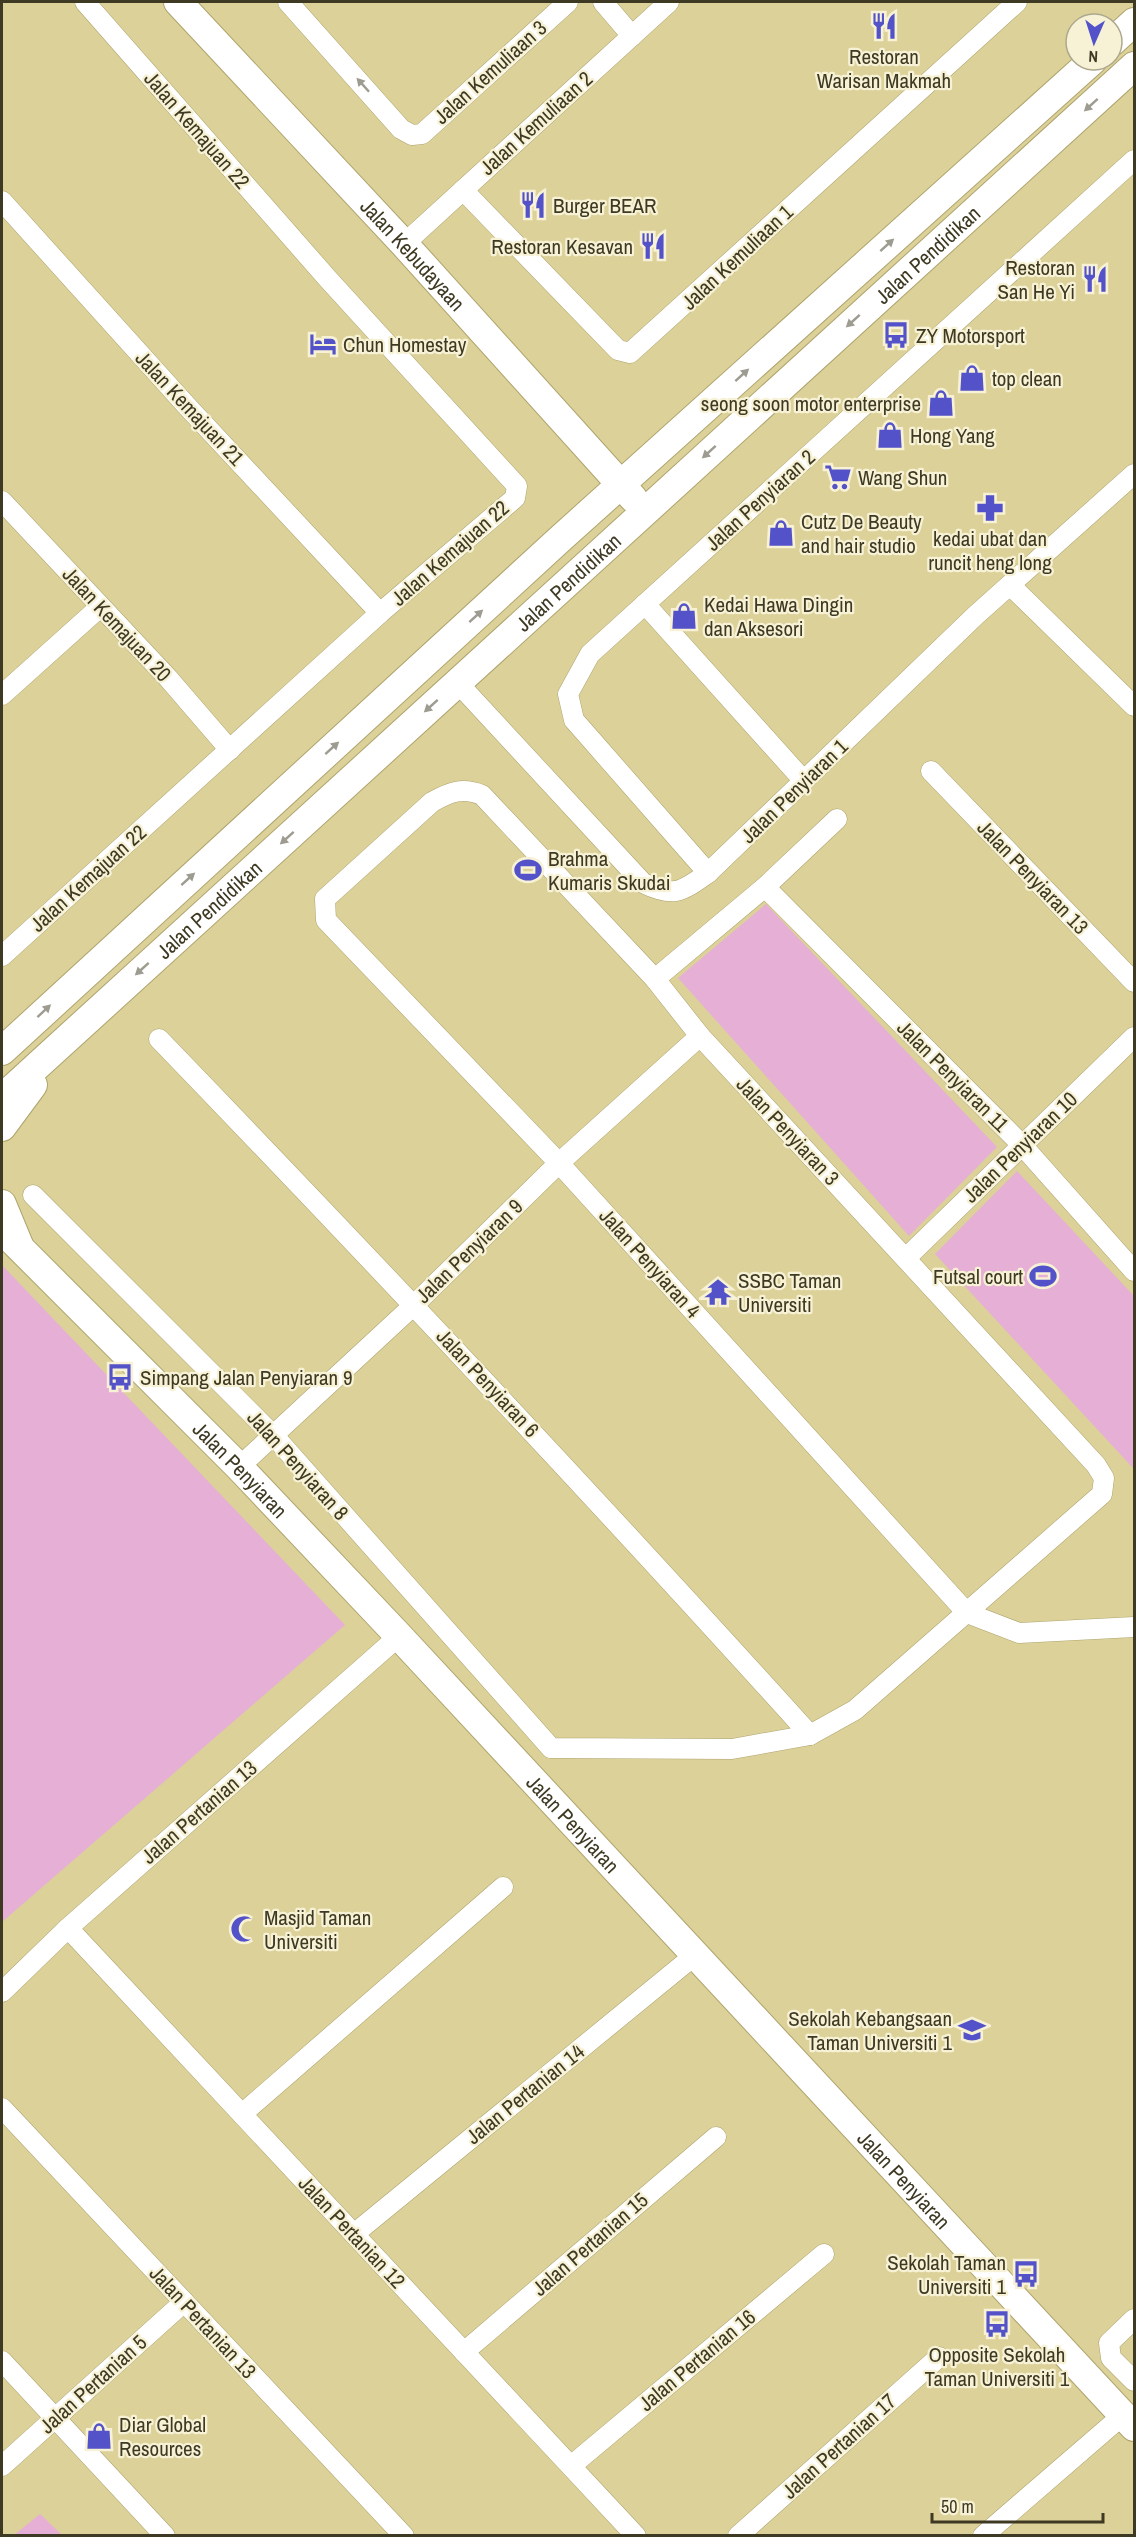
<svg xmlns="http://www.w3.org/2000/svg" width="1136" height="2537" viewBox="0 0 1136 2537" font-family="'Archivo Narrow',sans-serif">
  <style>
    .green { fill: #e6afd5 }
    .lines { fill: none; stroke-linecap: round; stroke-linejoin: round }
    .street-casing { stroke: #aea46d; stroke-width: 21 }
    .secondary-casing { stroke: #aea46d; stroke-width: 30 }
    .street { stroke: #fff; stroke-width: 20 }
    .secondary { stroke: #fff; stroke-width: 28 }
    .oneway { fill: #9e9c90 }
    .labels { text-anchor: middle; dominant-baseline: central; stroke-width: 4.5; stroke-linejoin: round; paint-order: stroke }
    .poi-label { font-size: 21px; fill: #3e3922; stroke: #f7f2d5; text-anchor: start }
    .street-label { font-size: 21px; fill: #3e3922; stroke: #f7f2d5 }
  </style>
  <rect width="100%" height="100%" fill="#dcd199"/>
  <g class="green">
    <polygon points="766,904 997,1147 909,1236 678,978"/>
    <polygon points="1017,1171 1134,1296 1133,1468 935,1254"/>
    <polygon points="2,1265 345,1625 2,1922"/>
    <polygon points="40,2514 62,2535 14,2535"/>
  </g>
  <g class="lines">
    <defs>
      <g id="street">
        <polyline points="288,2 401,129 412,135 422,134 568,2"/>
        <polyline points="603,2 632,36"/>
        <polyline points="463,190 618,350 630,353 1017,2"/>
        <polyline points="2,201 186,405 380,613"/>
        <polyline points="404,244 669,2"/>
        <polyline points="2,501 168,678 230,750"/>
        <polyline points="1011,586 1134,706"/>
        <polyline points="645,604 804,781"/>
        <path d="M457,682L643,883C674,898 681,892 708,873L976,615L1134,474"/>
        <polyline points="2,695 100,607"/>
        <polyline points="931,771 1134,982"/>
        <polyline points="708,873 574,720 568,694 590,654 1134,160"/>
        <polyline points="765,887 1021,1144 1134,1271"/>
        <polyline points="2,956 380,613 515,498 517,486 328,279 85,2"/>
        <polyline points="655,979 765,887 837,819"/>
        <path d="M159,1039C379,1267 597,1499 810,1735"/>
        <path d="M33,1195L275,1437L551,1748L732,1749L810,1735L855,1710L1102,1494L1104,1478L1096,1465L700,1036L655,979L482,795C462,787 450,792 432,802L325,899L326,920L559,1163L967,1613L1019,1633L1134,1627"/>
        <polyline points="906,1258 1134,1037"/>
        <polyline points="239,1467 415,1304 559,1163 700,1036"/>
        <polyline points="68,1928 636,2536"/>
        <polyline points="2,1992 68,1928 399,1636"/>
        <polyline points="2,2108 404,2536"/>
        <polyline points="242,2114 503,1887"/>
        <polyline points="354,2234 695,1955"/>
        <polyline points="1134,2319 1109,2343 1111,2358 1134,2381"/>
        <polyline points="464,2352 716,2137"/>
        <polyline points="2,2361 165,2536"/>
        <polyline points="2,2466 184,2302"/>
        <polyline points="571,2466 824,2254"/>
        <polyline points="738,2536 939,2357"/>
        <polyline points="983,2536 1123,2415"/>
      </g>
      <g id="secondary">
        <path id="s1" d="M178,2L404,244L633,498"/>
        <polyline points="1112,42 1134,22"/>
        <polyline points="2,1051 560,539 1093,60"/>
        <path id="s2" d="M2,1098L1134,66"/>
        <polyline points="2,1127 33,1085"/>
        <polyline points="2,1204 19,1245"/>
        <path id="s3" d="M2,1230L239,1467L399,1636L1134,2427"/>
      </g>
    </defs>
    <use href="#street" class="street-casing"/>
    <use href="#secondary" class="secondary-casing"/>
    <use href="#street" class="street"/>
    <use href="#secondary" class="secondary"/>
  </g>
  <defs><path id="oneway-solid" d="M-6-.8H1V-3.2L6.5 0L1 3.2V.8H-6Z" transform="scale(1.5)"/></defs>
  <g class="oneway">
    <use href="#oneway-solid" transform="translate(363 85) rotate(-132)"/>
    <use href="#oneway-solid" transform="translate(1091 105) rotate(138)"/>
    <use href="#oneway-solid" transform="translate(887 245) rotate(-42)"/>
    <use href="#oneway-solid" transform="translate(853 321) rotate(138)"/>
    <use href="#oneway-solid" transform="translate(742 375) rotate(-42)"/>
    <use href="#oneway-solid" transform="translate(709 452) rotate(138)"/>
    <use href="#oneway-solid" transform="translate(476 616) rotate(-42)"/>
    <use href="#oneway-solid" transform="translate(431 706) rotate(138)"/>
    <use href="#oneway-solid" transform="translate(332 748) rotate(-42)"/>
    <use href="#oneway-solid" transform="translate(287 838) rotate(138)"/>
    <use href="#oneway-solid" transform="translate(188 879) rotate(-42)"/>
    <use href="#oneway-solid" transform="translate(142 969) rotate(138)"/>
    <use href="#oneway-solid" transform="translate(44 1011) rotate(-43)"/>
  </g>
  <defs>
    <symbol id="restaurant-bare" viewBox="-9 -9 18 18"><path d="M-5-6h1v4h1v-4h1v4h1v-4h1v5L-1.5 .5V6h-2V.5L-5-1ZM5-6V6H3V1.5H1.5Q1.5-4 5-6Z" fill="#5452c9" stroke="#f7f2d5" stroke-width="2.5" paint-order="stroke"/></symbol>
    <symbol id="bus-bare" viewBox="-9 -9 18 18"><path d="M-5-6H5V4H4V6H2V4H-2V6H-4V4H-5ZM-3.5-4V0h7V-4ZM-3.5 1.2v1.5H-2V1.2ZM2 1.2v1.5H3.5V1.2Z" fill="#5452c9" stroke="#f7f2d5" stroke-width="2.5" paint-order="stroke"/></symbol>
    <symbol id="hotel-bare" viewBox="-9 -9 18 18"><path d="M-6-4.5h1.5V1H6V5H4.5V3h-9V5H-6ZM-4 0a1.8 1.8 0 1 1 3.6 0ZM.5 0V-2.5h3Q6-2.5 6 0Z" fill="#5452c9" stroke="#f7f2d5" stroke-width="2.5" paint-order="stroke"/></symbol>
    <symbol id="shop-bare" viewBox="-9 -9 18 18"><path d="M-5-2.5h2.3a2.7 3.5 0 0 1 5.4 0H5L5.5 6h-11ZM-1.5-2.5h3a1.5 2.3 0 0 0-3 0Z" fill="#5452c9" stroke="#f7f2d5" stroke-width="2.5" paint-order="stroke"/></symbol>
    <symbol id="supermarket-bare" viewBox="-9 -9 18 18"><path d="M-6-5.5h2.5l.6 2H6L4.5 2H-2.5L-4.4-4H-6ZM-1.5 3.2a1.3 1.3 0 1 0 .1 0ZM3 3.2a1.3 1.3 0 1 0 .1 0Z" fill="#5452c9" stroke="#f7f2d5" stroke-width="2.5" paint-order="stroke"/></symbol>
    <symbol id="pharmacy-bare" viewBox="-9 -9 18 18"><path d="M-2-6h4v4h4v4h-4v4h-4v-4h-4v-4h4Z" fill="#5452c9" stroke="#f7f2d5" stroke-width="2.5" paint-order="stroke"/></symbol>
    <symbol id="stadium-bare" viewBox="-9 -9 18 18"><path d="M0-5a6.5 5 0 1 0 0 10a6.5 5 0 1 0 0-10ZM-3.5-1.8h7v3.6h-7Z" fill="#5452c9" stroke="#f7f2d5" stroke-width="2.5" paint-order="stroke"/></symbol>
    <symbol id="temple-bare" viewBox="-9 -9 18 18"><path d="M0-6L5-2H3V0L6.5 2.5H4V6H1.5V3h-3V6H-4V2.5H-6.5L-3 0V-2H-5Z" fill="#5452c9" stroke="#f7f2d5" stroke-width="2.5" paint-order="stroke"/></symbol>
    <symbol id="mosque-bare" viewBox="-9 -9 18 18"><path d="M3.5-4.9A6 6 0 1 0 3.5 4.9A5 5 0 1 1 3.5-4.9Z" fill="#5452c9" stroke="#f7f2d5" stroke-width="2.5" paint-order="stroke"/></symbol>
    <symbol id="school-bare" viewBox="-9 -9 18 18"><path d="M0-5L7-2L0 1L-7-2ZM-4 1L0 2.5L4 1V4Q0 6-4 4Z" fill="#5452c9" stroke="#f7f2d5" stroke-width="2.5" paint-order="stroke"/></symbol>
  </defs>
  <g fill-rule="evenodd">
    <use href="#restaurant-bare" x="865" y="7" width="38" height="38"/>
    <use href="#restaurant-bare" x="514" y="186" width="38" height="38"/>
    <use href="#restaurant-bare" x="634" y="227" width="38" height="38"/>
    <use href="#restaurant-bare" x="1076" y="260" width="38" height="38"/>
    <use href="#bus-bare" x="877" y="316" width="38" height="38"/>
    <use href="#hotel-bare" x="304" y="325" width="38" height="38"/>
    <use href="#shop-bare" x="953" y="359" width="38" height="38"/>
    <use href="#shop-bare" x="922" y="384" width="38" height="38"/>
    <use href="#shop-bare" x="871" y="416" width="38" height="38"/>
    <use href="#supermarket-bare" x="819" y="458" width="38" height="38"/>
    <use href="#pharmacy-bare" x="971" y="489" width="38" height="38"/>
    <use href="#shop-bare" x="762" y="514" width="38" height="38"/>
    <use href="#shop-bare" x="665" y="597" width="38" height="38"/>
    <use href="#stadium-bare" x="509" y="851" width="38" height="38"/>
    <use href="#stadium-bare" x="1024" y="1257" width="38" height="38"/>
    <use href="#temple-bare" x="699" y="1273" width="38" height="38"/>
    <use href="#bus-bare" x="101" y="1358" width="38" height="38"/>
    <use href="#mosque-bare" x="225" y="1910" width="38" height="38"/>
    <use href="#school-bare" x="953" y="2011" width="38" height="38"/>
    <use href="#bus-bare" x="1007" y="2255" width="38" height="38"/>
    <use href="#bus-bare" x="978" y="2305" width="38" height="38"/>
    <use href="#shop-bare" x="80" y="2417" width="38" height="38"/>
  </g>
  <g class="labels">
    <g class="poi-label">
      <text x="884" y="56" text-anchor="middle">Restoran<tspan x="884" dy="24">Warisan Makmah</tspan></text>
      <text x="553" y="205">Burger BEAR</text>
      <text x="633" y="246" text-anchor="end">Restoran Kesavan</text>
      <text x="1075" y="267" text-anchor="end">Restoran<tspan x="1075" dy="24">San He Yi</tspan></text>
      <text x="916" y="335">ZY Motorsport</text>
      <text x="343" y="344">Chun Homestay</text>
      <text x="992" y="378">top clean</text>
      <text x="921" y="403" text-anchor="end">seong soon motor enterprise</text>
      <text x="910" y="435">Hong Yang</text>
      <text x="858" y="477">Wang Shun</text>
      <text x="801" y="521">Cutz De Beauty<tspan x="801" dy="24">and hair studio</tspan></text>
      <text x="990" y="538" text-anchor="middle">kedai ubat dan<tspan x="990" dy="24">runcit heng long</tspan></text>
      <text x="704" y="604">Kedai Hawa Dingin<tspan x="704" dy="24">dan Aksesori</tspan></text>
      <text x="548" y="858">Brahma<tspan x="548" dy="24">Kumaris Skudai</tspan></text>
      <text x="1023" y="1276" text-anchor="end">Futsal court</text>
      <text x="738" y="1280">SSBC Taman<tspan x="738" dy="24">Universiti</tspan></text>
      <text x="140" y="1377">Simpang Jalan Penyiaran 9</text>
      <text x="264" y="1917">Masjid Taman<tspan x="264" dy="24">Universiti</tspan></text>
      <text x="952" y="2018" text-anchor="end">Sekolah Kebangsaan<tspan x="952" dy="24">Taman Universiti 1</tspan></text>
      <text x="1006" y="2262" text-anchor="end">Sekolah Taman<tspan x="1006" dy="24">Universiti 1</tspan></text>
      <text x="997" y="2354" text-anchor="middle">Opposite Sekolah<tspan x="997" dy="24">Taman Universiti 1</tspan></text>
      <text x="119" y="2424">Diar Global<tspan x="119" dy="24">Resources</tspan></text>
    </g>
    <g class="street-label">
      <text transform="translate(490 72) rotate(-42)">Jalan Kemuliaan 3</text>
      <text transform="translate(536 123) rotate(-42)">Jalan Kemuliaan 2</text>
      <text transform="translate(197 130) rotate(49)">Jalan Kemajuan 22</text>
      <text stroke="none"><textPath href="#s2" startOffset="1252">Jalan Pendidikan</textPath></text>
      <text stroke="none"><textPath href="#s1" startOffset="345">Jalan Kebudayaan</textPath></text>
      <text transform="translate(737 257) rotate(-43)">Jalan Kemuliaan 1</text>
      <text transform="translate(190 408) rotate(47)">Jalan Kemajuan 21</text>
      <text transform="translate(760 500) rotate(-42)">Jalan Penyiaran 2</text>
      <text transform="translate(450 553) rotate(-41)">Jalan Kemajuan 22</text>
      <text stroke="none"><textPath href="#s2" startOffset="766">Jalan Pendidikan</textPath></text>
      <text transform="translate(117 624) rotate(47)">Jalan Kemajuan 20</text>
      <text transform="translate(794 791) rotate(-44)">Jalan Penyiaran 1</text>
      <text transform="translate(1033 877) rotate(46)">Jalan Penyiaran 13</text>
      <text transform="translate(88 878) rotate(-42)">Jalan Kemajuan 22</text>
      <text stroke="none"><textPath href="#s2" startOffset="280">Jalan Pendidikan</textPath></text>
      <text transform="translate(953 1076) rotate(45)">Jalan Penyiaran 11</text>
      <text transform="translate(788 1131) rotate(47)">Jalan Penyiaran 3</text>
      <text transform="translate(1020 1147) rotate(-44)">Jalan Penyiaran 10</text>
      <text transform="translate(469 1251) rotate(-44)">Jalan Penyiaran 9</text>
      <text transform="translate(650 1263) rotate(48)">Jalan Penyiaran 4</text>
      <text transform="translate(488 1383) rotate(47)">Jalan Penyiaran 6</text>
      <text transform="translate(298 1465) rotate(48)">Jalan Penyiaran 8</text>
      <text stroke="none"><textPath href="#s3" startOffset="338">Jalan Penyiaran</textPath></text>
      <text transform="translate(199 1812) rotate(-41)">Jalan Pertanian 13</text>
      <text stroke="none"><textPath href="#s3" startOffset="824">Jalan Penyiaran</textPath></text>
      <text transform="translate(525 2094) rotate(-39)">Jalan Pertanian 14</text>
      <text stroke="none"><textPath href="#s3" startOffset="1310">Jalan Penyiaran</textPath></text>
      <text transform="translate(352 2232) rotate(47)">Jalan Pertanian 12</text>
      <text transform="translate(590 2244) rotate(-41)">Jalan Pertanian 15</text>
      <text transform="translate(203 2322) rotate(47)">Jalan Pertanian 13</text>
      <text transform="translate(697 2360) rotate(-40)">Jalan Pertanian 16</text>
      <text transform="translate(93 2384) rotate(-42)">Jalan Pertanian 5</text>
      <text transform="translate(839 2446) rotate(-42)">Jalan Pertanian 17</text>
    </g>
  </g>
  <rect width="1136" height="2537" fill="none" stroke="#3e3922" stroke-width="6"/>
  <g transform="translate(1094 42) rotate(183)"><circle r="28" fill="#f7f2d5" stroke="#ada88d" stroke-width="1.5"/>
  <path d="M0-4.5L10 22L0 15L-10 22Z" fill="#5452c9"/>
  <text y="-9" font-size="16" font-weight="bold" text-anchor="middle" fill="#3e3922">N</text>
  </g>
  <path d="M932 2513v9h171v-9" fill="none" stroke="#3e3922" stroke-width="3"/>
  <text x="941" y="2513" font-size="18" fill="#3e3922" stroke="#f7f2d5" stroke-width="4.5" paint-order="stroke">50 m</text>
</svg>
